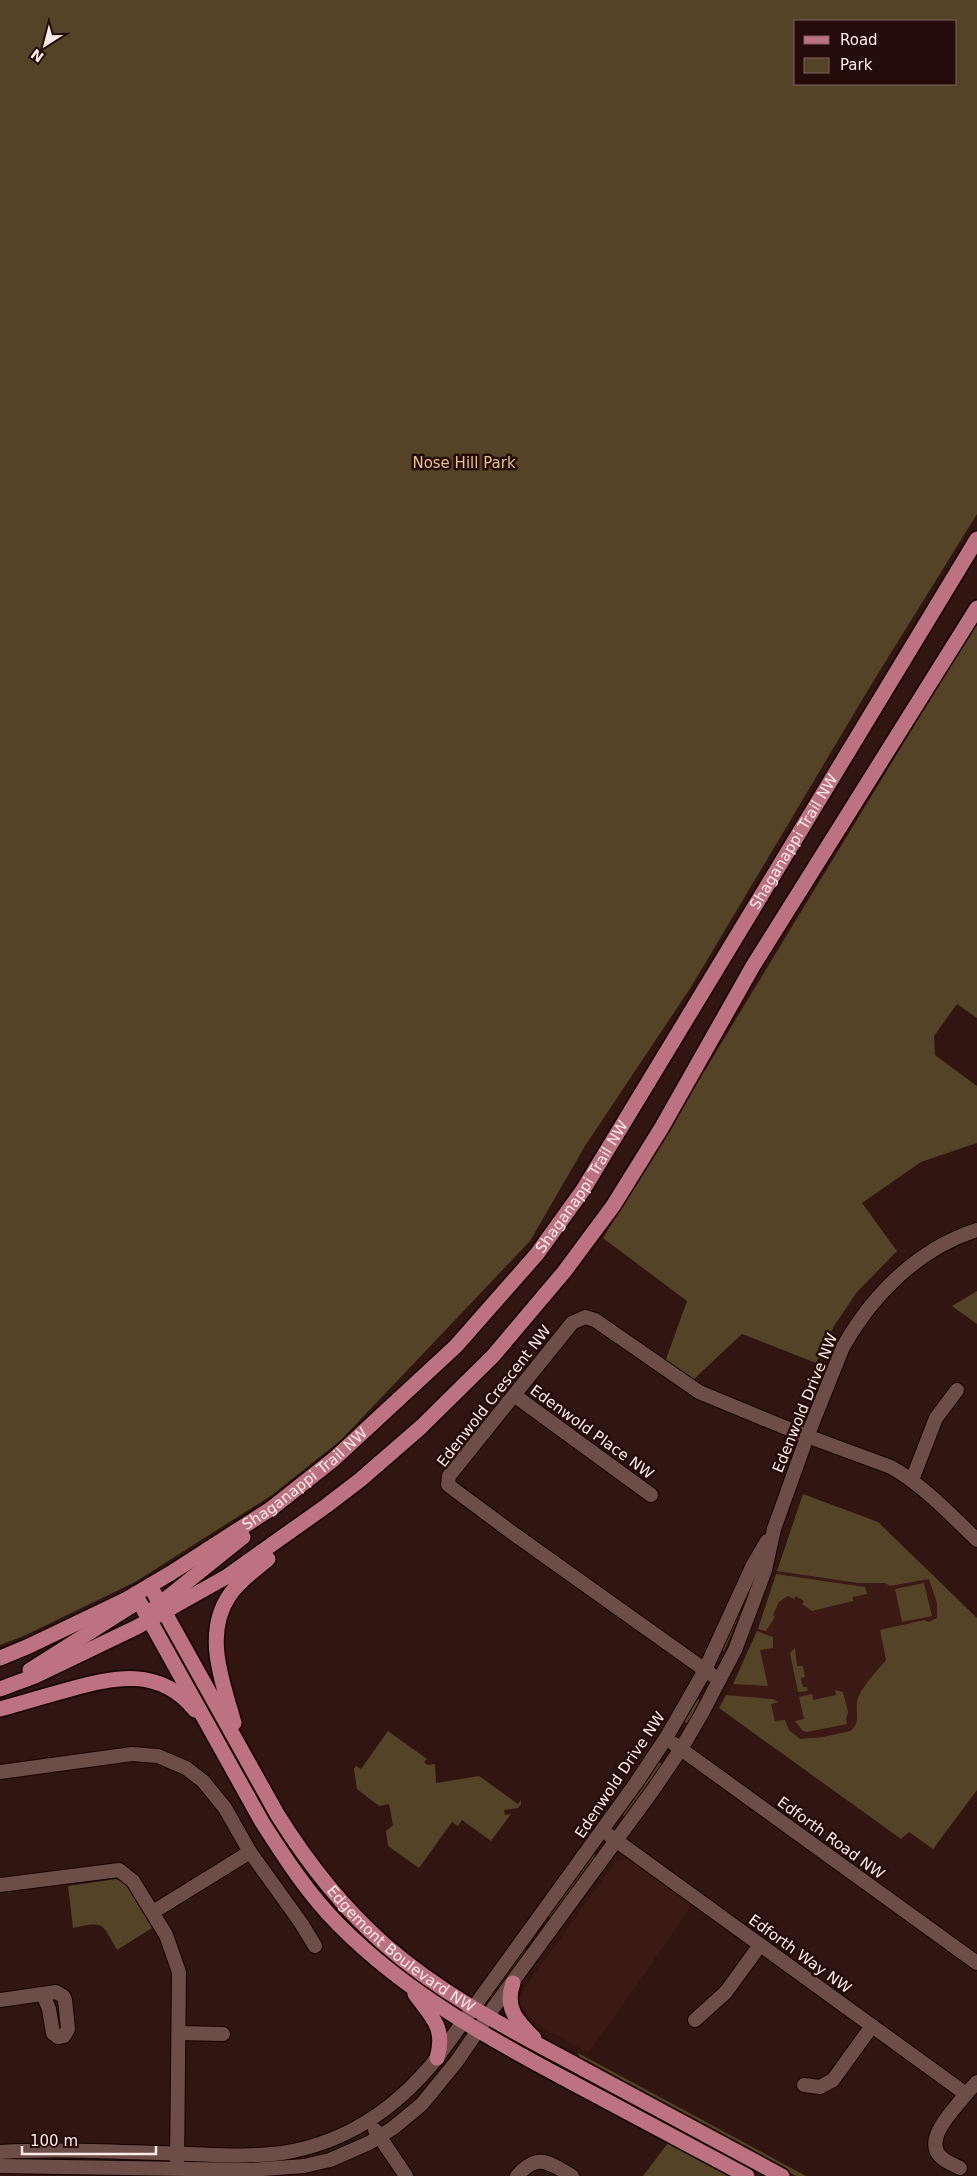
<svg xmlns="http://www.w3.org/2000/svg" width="977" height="2176" viewBox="0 0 977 2176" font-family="'DejaVu Sans',sans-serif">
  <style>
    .built { fill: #3b1914 }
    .green { fill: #544327; fill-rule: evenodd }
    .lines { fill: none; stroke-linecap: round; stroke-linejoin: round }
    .minor-casing { stroke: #160201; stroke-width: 16 }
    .major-casing { stroke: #160201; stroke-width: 18 }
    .minor { stroke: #6d4d48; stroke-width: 14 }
    .major { stroke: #bd727f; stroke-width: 15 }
    .labels { text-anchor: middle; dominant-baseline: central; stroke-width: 5; stroke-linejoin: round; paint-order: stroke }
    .park-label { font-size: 15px; fill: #e7c288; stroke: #260c09 }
    .street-label { font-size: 15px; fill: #feeae6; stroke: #260c09 }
  </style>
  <rect width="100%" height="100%" fill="#301511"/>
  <g class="built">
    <polygon points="803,1494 878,1522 977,1618 933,1849 909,1832 901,1839 719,1708 739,1673 755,1637"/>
    <polygon points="626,1858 690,1904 689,1909 644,1975 588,2053 544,2029 527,2015 517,1999 615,1862"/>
  </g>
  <g class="green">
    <path d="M0,0H977V514L871,685L691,987L585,1146L530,1241L341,1440L272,1495L135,1582L26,1635L0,1645ZM956,21V84H796V21Z"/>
    <polygon points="977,622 977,1018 957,1004 934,1036 935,1055 977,1086 977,1143 921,1162 862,1203 897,1251 857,1292 834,1326 816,1363 742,1334 694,1379 665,1362 687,1301 603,1238"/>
    <polygon points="977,1291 977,1324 952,1306"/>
    <path d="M803,1494L878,1522L977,1618V1790L933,1849L909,1832L901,1839L719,1708L726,1695L772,1699L779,1702L771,1704L775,1721L785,1720L789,1730L800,1739L823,1737L850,1731C862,1723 854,1709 858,1698C863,1685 877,1671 886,1660L880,1630L924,1620L929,1622L937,1618V1603L929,1579L890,1586L885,1583H858L777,1571Z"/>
    <polygon points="776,1574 865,1587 867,1594 853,1597 853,1601 812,1611 802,1604 804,1601 796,1596 794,1599 788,1596 779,1602 773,1615 775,1617 766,1631 758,1629"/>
    <polygon points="756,1575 724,1651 720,1649"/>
    <polygon points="924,1583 932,1616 902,1622 895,1589"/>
    <polygon points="757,1631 773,1637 773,1648 760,1650 768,1686 733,1684"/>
    <polygon points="795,1648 797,1666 803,1666 805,1677 801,1678 803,1687 807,1687 808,1691 798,1692 790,1653"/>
    <polygon points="835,1690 843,1692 848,1712 846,1719 847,1724 807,1732 803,1731 795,1721 804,1719 799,1697 812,1694 813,1700 836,1695"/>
    <polygon points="698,1699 701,1701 688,1723 684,1722"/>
    <polygon points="388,1731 427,1759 424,1762 428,1765 435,1764 436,1783 479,1776 518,1804 521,1800 521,1804 518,1808 504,1810 505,1815 511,1814 491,1841 462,1820 458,1826 452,1822 419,1868 388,1846 386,1831 393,1825 389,1804 379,1806 357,1789 354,1769 356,1766 361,1769"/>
    <polygon points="659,1762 662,1764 625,1817 622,1815"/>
    <polygon points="593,1854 597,1856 551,1918 548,1916"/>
    <path d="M116,1879L125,1883L152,1928L117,1950C102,1923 104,1921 73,1928L68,1886Z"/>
    <polygon points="524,1949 527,1951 492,2000 488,1997"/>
    <polygon points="578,2053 806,2176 796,2176 602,2072 580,2059"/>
    <polygon points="668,2143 730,2176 643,2176"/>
  </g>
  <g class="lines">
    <defs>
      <g id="minor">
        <polyline points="514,1395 651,1495"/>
        <polyline points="912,1480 936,1418 957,1390"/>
        <path d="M712,1675L514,1534L448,1485L449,1476L572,1323L585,1317L595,1320L699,1392L796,1432L891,1467C924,1486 950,1514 977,1540"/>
        <polyline points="674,1744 977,1963"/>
        <polyline points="0,1772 132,1754 158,1756 186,1768 203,1781 225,1808 250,1852 153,1912"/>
        <polyline points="610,1836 966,2094 977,2082"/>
        <polyline points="250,1852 301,1923 315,1946"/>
        <polyline points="0,1885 119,1870 133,1881 166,1935 179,1972 177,2163"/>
        <polyline points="0,2000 56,1992 63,1996 65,2000 68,2029 64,2036 58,2037 53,2033 49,2009 43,1994"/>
        <polyline points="695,2020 726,1992 760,1945"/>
        <polyline points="179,2033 223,2034"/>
        <polyline points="804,2085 820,2087 833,2080 872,2026"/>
        <polyline points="375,2130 406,2176"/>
        <path d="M0,2152C61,2148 129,2153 190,2154C220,2155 252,2157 282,2153C346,2143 397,2108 437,2058L636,1783L666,1738L704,1672L753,1565L767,1541"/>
        <path d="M0,2166L250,2170L304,2166L330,2160L369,2143L393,2128L422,2104L457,2061L494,2007L653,1790L681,1749L701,1715L735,1650L754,1600L765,1570L774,1529L807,1437L843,1347C873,1294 918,1249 977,1230"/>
        <path d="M960,2168C954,2165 947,2162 942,2158C921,2140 955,2109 966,2094"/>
        <path d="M517,2176C538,2152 549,2163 572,2176"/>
      </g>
      <g id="major">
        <path id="s1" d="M150,1586L277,1814C307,1862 341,1906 384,1944C442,1995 509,2029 576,2065C645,2102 713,2139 782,2176"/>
        <path d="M135,1594L262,1822C285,1858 308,1894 339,1925C406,1993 490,2039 573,2083C631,2114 689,2145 747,2176"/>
        <polyline points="152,1610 243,1537"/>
        <path id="s2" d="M0,1658L29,1646L127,1599L171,1573L272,1508L334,1459L456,1346L537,1254L583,1190L977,539"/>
        <polyline points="30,1670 133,1605"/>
        <polyline points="0,1689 35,1676 137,1627 226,1577 326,1506 360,1480 421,1427 493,1356 564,1272 613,1206 662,1127 753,966 977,608"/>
        <path d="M0,1709C22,1703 45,1696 67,1690C115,1677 159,1666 195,1710"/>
        <path d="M234,1723C223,1683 203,1635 229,1596C239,1581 255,1570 268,1559"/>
        <path d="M513,1983C504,2008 517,2021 534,2038"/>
        <path d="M415,1994C432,2017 446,2028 437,2058"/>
      </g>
    </defs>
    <use href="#minor" class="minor-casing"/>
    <use href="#major" class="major-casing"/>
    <use href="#minor" class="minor"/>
    <use href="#major" class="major"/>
  </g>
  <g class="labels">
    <g class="park-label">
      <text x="464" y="463">Nose Hill Park</text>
    </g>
    <g class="street-label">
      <text stroke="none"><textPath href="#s2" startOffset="1165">Shaganappi Trail NW</textPath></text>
      <text stroke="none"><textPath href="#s2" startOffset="760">Shaganappi Trail NW</textPath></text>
      <text transform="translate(494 1396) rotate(-52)">Edenwold Crescent NW</text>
      <text transform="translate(805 1403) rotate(-68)">Edenwold Drive NW</text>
      <text transform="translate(592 1432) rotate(36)">Edenwold Place NW</text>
      <text stroke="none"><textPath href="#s2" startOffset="355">Shaganappi Trail NW</textPath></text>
      <text transform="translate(620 1775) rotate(-56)">Edenwold Drive NW</text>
      <text transform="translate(831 1838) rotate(36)">Edforth Road NW</text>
      <text stroke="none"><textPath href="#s1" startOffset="446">Edgemont Boulevard NW</textPath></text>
      <text transform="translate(800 1954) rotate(36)">Edforth Way NW</text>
    </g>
  </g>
  <rect x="794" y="20" width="162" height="65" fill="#260c09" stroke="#7c6561"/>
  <rect x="804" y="36" width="25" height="8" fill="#bd727f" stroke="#7c6561"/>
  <text x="840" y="45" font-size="15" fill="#feeae6">Road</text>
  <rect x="804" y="58" width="25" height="15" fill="#544327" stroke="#7c6561"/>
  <text x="840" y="70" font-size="15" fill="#feeae6">Park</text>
  <g transform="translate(45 45) rotate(216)" stroke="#260c09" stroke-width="4" paint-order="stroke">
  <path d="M0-4L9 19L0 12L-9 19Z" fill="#feeae6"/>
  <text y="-8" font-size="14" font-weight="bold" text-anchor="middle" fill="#feeae6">N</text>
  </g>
  <path d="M22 2146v8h134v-8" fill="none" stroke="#feeae6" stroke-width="2.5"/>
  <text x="30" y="2146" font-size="15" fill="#feeae6" stroke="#260c09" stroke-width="4" paint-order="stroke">100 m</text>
</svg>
